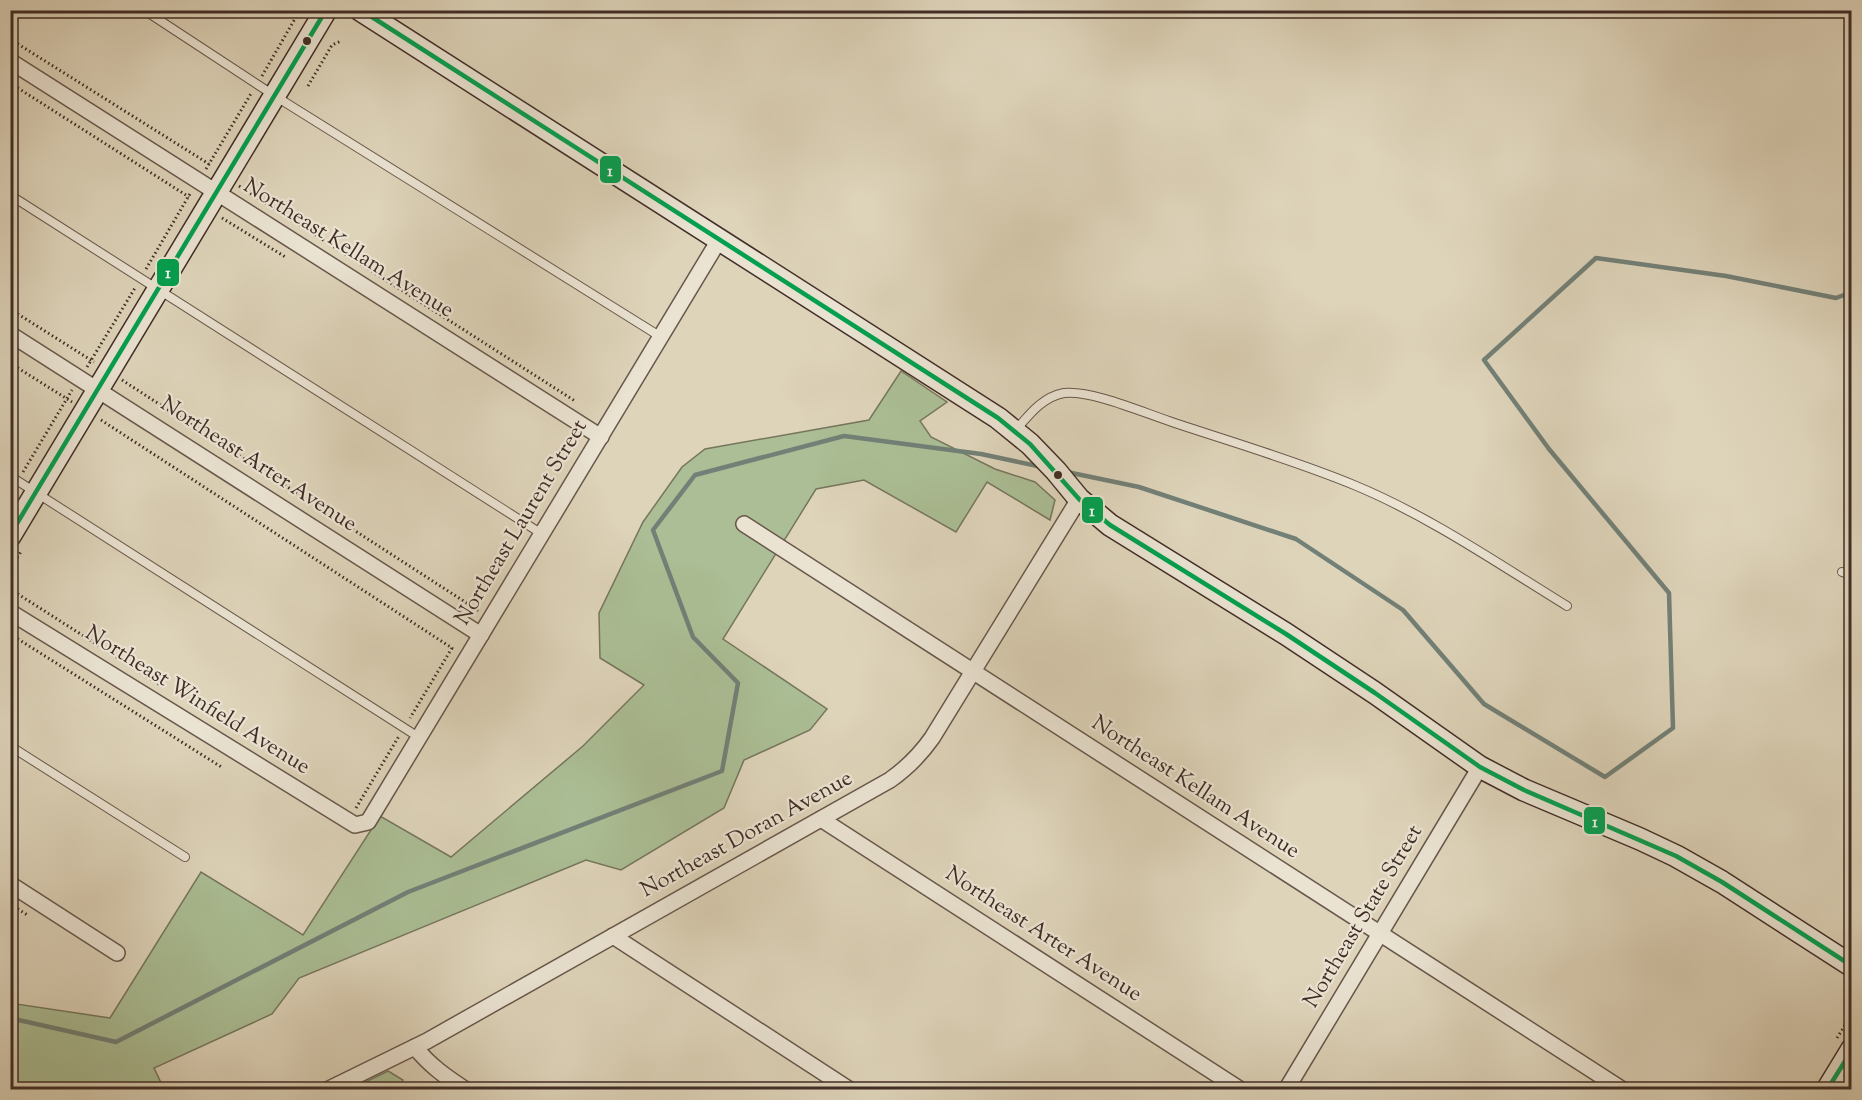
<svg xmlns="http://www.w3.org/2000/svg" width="1862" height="1100" viewBox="0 0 1862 1100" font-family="'Sorts Mill Goudy',serif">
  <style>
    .green { fill: #abbe95; stroke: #76765e; stroke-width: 1.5 }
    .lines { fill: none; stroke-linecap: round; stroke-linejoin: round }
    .stream { stroke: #728077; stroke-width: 4.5 }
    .lane-casing { stroke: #68574b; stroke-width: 10 }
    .street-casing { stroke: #68574b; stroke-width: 18 }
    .secondary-casing { stroke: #412d26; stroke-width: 24 }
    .path { stroke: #412d26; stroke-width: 3; stroke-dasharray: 1.5 3; stroke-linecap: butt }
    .lane { stroke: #eae3d2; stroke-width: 8 }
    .street { stroke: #eae3d2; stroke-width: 15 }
    .secondary { stroke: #eae3d2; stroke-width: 21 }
    .bus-1-casing { stroke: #eae3d2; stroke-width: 9 }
    .bus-1 { stroke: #03a04f; stroke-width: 4.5 }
    .bus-dot { fill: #412d26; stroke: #eae3d2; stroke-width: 2 }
    .labels { text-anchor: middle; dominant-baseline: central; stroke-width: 4.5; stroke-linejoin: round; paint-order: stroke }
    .street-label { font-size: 22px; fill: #412d26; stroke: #eae3d2 }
    .line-badge { stroke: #eae3d2; stroke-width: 2 }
    .badge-label { font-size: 16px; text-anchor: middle; font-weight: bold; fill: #fff }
  </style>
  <rect width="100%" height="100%" fill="#ded4ba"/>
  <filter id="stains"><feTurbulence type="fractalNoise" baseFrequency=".00333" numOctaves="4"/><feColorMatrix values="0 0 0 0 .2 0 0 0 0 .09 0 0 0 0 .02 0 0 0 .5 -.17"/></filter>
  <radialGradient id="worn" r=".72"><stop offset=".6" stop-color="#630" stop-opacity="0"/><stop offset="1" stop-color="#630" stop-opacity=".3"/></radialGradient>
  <g class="green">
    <polygon points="901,371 947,402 920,421 931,437 995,469 1035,482 1055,500 1050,520 987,482 956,532 864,480 816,489 723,639 827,709 810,730 744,760 724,808 621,870 586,860 299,978 272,1014 154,1068 164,1089 11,1089 10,1003 110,1018 201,872 303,935 380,816 451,857 583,746 644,685 600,658 599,613 643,522 682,467 705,449 869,420"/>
    <polygon points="388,1071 403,1080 400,1089 351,1089"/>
  </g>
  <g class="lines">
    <g class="stream">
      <polyline points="1067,472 1139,487 1296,539 1403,610 1484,704 1605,777 1673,728 1669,593 1549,449 1484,360 1596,258 1726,276 1836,298 1852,292"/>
      <polyline points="10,1018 116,1042 408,892 722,771 738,683 693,637 653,530 695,475 844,436 981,454 1042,467"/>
    </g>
    <defs>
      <g id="lane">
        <polyline points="144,10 275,96 661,337"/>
        <polyline points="10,195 542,534"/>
        <path d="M1015,431C1029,415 1042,397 1064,393C1091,390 1142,412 1169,421C1231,442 1294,460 1354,485C1429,516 1497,563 1567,606"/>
        <polyline points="10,476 420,738"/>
        <polyline points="1842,572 1852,575"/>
        <polyline points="10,746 185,857"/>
      </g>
      <g id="street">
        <polyline points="10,61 601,437"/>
        <polyline points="10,334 481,635"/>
        <polyline points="744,524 1623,1090"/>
        <polyline points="10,612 355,825 368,822 719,240"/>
        <polyline points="821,819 1241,1090"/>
        <polyline points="10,884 117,953"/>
        <polyline points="613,936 850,1090"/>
        <path d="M415,1047C429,1065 446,1077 466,1090"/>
        <path d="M327,1090L427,1041L890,780C907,768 920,755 932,738L1079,499"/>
        <polyline points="1286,1090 1480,767"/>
      </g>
      <g id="secondary">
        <polyline points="360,10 998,418 1030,444 1056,471 1079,499 1110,525 1286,634 1375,693 1480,767 1524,790 1640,839 1676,856 1722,882 1852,966"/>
        <polyline points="10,536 326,10"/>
        <polyline points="1827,1090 1852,1049"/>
      </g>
    </defs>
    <use href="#lane" class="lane-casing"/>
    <use href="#street" class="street-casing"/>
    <use href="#secondary" class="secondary-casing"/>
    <g class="path">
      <polyline points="10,39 209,164"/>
      <polyline points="262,76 300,10"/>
      <polyline points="10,83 189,197"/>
      <polyline points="308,86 332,45 341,41"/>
      <polyline points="206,169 252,92"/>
      <polyline points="239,186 575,401"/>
      <polyline points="222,218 287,258"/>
      <polyline points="146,269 191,192"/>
      <polyline points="10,309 94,362"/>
      <polyline points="10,363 72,402"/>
      <polyline points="87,367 135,288"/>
      <polyline points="122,380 479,611"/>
      <polyline points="101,420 452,648 410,718"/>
      <polyline points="23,472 72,390"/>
      <polyline points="10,569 22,550"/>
      <polyline points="10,589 162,686"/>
      <polyline points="10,634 223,768"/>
      <polyline points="356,808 399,736"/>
      <polyline points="10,904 29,916"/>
      <polyline points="1837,1038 1852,1014"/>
      <polyline points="1806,1090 1810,1082"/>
    </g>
    <use href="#lane" class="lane"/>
    <use href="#street" class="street"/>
    <use href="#secondary" class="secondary"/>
    <defs>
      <g id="bus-1">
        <polyline points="361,10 998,418 1030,444 1079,499 1110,525 1286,634 1375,693 1480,767 1524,790 1676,856 1722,882 1852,966"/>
        <polyline points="10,535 326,10"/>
        <polyline points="1827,1090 1852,1050"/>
      </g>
    </defs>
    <use href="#bus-1" class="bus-1-casing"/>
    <use href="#bus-1" class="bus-1"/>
  </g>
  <g class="bus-dot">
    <circle cx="307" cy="41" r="5"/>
    <circle cx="1058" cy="475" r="5"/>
  </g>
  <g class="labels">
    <g class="street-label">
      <text transform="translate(348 249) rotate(32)">Northeast Kellam Avenue</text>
      <text transform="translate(258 465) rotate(33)">Northeast Arter Avenue</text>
      <text transform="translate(522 523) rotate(-59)">Northeast Laurent Street</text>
      <text transform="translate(197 701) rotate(32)">Northeast Winfield Avenue</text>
      <text transform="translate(1195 788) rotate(33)">Northeast Kellam Avenue</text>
      <text transform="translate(747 835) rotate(-29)">Northeast Doran Avenue</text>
      <text transform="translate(1364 917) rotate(-59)">Northeast State Street</text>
      <text transform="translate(1043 935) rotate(33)">Northeast Arter Avenue</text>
    </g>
  </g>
  <g class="line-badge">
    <rect x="599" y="155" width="23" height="29" rx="6" fill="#03a04f"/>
    <rect x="156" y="258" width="24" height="29" rx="6" fill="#03a04f"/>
    <rect x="1081" y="496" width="23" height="28" rx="6" fill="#03a04f"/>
    <rect x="1583" y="806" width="23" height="29" rx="6" fill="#03a04f"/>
  </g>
  <g class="badge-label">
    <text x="610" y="176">1</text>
    <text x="168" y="278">1</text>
    <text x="1092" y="516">1</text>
    <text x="1595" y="827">1</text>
  </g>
  <rect width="1862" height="1100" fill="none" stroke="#ded4ba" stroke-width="36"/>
  <rect x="12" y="12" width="1838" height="1076" fill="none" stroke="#412d26" stroke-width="3"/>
  <rect x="18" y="18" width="1826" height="1064" fill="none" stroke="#412d26" stroke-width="1.5"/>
  <rect width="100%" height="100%" filter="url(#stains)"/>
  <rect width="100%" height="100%" fill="url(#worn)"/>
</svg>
